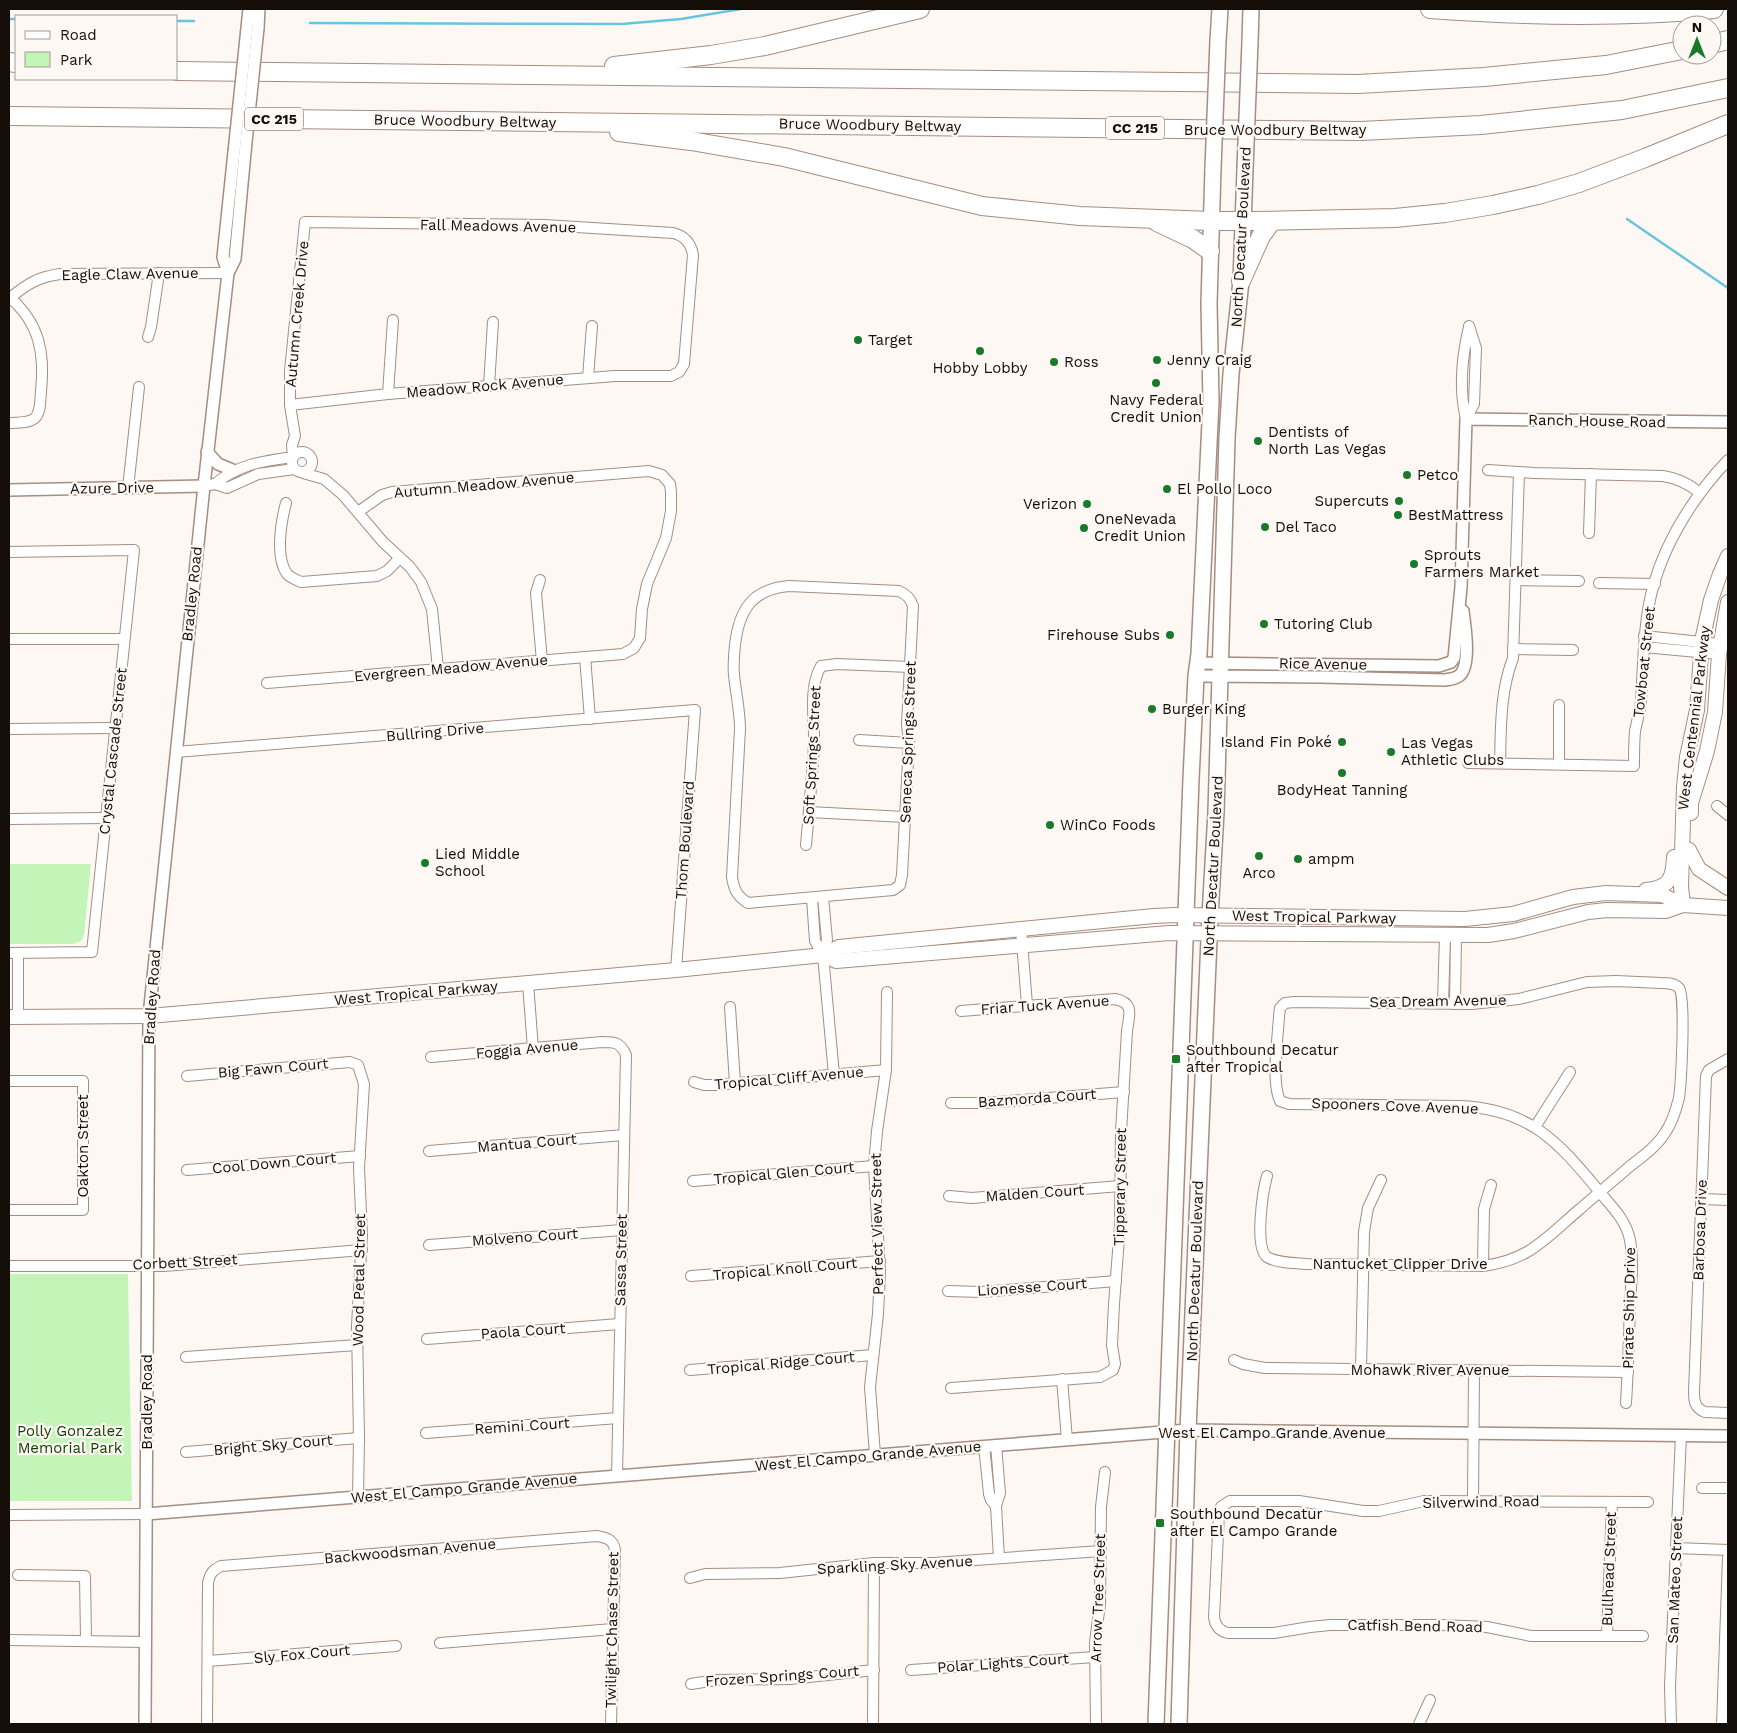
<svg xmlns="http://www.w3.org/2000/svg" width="1737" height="1733" viewBox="0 0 1737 1733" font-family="'Work Sans',sans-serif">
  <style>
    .green { fill: #c4f5b8 }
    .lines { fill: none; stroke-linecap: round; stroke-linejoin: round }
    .stream { stroke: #69c3e2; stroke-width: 2.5 }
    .minor-casing { stroke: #a78d7e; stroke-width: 12 }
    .tertiary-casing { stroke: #a78d7e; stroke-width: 14 }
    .secondary-casing { stroke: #a78d7e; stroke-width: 16 }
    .primary-casing { stroke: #a78d7e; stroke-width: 18 }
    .motorway-casing { stroke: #a78d7e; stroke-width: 20 }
    .minor { stroke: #fff; stroke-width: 10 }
    .tertiary { stroke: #fff; stroke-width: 11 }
    .secondary { stroke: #fff; stroke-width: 14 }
    .primary { stroke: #fff; stroke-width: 15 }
    .motorway { stroke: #fff; stroke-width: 18 }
    .tertiary-bridge-casing { stroke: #a78d7e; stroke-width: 14; stroke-linecap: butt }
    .primary-bridge-casing { stroke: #a78d7e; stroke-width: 18; stroke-linecap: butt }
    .tertiary-bridge { stroke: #fff; stroke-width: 11 }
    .primary-bridge { stroke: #fff; stroke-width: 15 }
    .poi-dot { fill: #1a792a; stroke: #fef8f5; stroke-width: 2 }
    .labels { text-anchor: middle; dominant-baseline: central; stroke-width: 4.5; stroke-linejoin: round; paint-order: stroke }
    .shield { fill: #fef8f5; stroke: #5b544e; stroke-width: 1 }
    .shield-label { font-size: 14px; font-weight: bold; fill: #150d07 }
    .street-label { font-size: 15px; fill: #150d07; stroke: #fef8f5 }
    .poi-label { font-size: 15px; fill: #150d07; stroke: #fef8f5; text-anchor: start }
    .park-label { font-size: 15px; fill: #0f3e01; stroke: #fef8f5 }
  </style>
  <rect width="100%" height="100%" fill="#fef8f5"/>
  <g class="green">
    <polygon points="9,864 91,864 84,936 81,941 73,944 9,944"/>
    <polygon points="9,1274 128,1274 132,1501 9,1501"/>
  </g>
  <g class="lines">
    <g class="stream">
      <polyline points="9,19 16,19"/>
      <polyline points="176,21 194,21"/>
      <polyline points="310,23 622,24 681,19 741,9"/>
      <polyline points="1627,219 1728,288"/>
    </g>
    <defs>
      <g id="minor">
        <path d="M9,297C40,323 45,354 41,392C40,400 41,412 35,418C28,424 17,422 9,423"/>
        <path d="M10,298C27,284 38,277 60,274L228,273"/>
        <polyline points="148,337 151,327 159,273"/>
        <polyline points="588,378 592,326"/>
        <polyline points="489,386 493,322"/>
        <polyline points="388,394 393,320"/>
        <polyline points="1466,419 1474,404 1476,348 1469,326"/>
        <path d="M1466,419C1459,390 1462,356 1469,327"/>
        <circle cx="302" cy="462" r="10"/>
        <path d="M1488,470L1534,473L1663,476C1677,478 1688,483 1700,493"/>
        <polyline points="303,473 324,479 343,495 383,542 410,567 421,582 432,609 438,669"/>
        <path d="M215,484C238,464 264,461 293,457L292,445L295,436L290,405V371L305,222L544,225L673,233C685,236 691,243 693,255L684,364L679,372L671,376H615L388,394L290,405"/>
        <polyline points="210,485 215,484 227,488 258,474 294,469"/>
        <polyline points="128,488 139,387"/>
        <path d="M286,503C281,522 275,557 287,574C291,578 296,580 301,582L377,576L387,571L400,558"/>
        <polyline points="1589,533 1591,474"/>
        <polyline points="9,552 134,550 92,952 9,953"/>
        <polyline points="540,580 536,593 542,661"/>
        <polyline points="1516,580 1579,581"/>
        <polyline points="1599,583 1655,584"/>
        <path d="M789,586L899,591C907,595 910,598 913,606L907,724L909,743L902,875L900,885L893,890L748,903C737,896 734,890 732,877L740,729C740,711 736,694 734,675C733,665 734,655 735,645C739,610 752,589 789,586Z"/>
        <polyline points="1644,636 1720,644"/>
        <polyline points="9,639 124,639"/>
        <polyline points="1644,647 1719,654"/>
        <polyline points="1513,649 1573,650"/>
        <polyline points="585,657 590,719"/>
        <polyline points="267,683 623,654 634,648 640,638 642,609 647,584 666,538 671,511 671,492 670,484 662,475 649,471 392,492 382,495 358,512"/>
        <polyline points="1559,705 1559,764"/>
        <polyline points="9,729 115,728"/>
        <polyline points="859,740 909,743"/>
        <polyline points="176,752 695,710 676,970"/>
        <path d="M1468,763L1634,766C1634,754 1634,742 1635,731C1637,721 1640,712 1641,701C1643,671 1643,640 1648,610C1657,554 1690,500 1728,460"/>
        <path d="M1500,763C1501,727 1500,692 1513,658L1519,472"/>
        <polyline points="1717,806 1728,815"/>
        <polyline points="809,812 905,817"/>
        <polyline points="9,819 106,818"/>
        <path d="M806,845C809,812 812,779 814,745C815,721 808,688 821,666L837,664L910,667"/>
        <polyline points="823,897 827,940 823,955 834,1075"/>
        <polyline points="812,898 815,941 823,955"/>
        <polyline points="1021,929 1027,1005"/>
        <polyline points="18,953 18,1017"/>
        <polyline points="528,983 533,1049"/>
        <polyline points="1443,1003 1445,936"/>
        <polyline points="1455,1004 1456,936"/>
        <polyline points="730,1007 735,1083"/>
        <path d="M431,1057L602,1042C615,1042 620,1042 626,1055L617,1476"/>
        <path d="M1728,1059L1709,1070L1706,1076L1694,1392C1694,1402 1695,1408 1705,1412L1728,1413"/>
        <polyline points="187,1076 350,1062 358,1065 364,1084 359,1168 362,1235 357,1326 359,1438 358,1497"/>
        <polyline points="9,1081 83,1081 83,1210 9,1210"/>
        <polyline points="694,1082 704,1085 716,1085 886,1070"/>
        <polyline points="951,1103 985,1103 1124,1092"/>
        <polyline points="1535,1127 1570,1072"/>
        <polyline points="429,1151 624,1135"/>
        <polyline points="187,1170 360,1156"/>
        <path d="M1267,1176C1263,1190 1254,1248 1267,1257C1277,1263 1294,1263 1306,1264L1483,1266C1499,1264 1513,1260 1527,1252C1546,1241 1563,1223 1580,1209C1596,1195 1613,1181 1629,1167C1642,1157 1656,1147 1665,1133C1672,1123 1676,1110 1679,1098C1681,1084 1686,996 1679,988C1675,983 1667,983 1661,983L1616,981L1587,982L1519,999L1472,1004L1294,1002L1285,1003L1280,1008L1279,1016C1278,1038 1271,1081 1280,1101L1289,1104L1460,1106C1528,1109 1557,1140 1598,1190C1610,1205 1626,1219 1630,1240C1634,1261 1631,1283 1630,1305C1629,1338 1628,1371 1626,1403"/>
        <polyline points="693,1181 874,1166"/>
        <polyline points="949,1196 972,1198 1120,1186"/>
        <polyline points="1702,1199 1728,1200"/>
        <polyline points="429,1245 622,1230"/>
        <polyline points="9,1266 164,1266 362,1250"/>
        <polyline points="1483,1266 1484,1209 1491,1185"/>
        <polyline points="691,1276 880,1261"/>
        <polyline points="948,1291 981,1292 1116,1281"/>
        <polyline points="427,1339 619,1324"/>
        <polyline points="186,1357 357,1345"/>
        <polyline points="1234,1360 1243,1364 1265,1368 1628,1372"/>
        <polyline points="1361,1369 1364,1232 1368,1208 1381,1180"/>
        <polyline points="690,1370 873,1355"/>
        <polyline points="1062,1379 1067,1440"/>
        <path d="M951,1388L1100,1377L1113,1370L1115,1364L1112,1345L1114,1304L1120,1225L1121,1132L1127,1031C1129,1015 1135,1003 1115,999L961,1011"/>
        <polyline points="426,1433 618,1418"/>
        <polyline points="996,1445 1000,1493 996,1506 999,1558"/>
        <polyline points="984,1446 989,1494 991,1500 996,1506"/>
        <polyline points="186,1452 359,1438"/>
        <polyline points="875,1455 870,1387 878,1314 880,1272 874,1166 877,1131 886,1070 887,992"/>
        <polyline points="1702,1488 1728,1488"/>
        <polyline points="1473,1501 1474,1370"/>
        <polyline points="9,1515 146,1514"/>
        <polyline points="1676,1548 1728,1550"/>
        <polyline points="18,1575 85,1576 86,1640"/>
        <polyline points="690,1578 705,1574 780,1573 874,1563 934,1563 1101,1551"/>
        <polyline points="1607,1636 1612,1502"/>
        <path d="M1643,1636H1531L1487,1627L1441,1625H1330L1310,1627L1274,1633H1228C1219,1631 1215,1625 1214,1617L1219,1513L1221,1507L1230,1501H1299L1363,1511H1379L1424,1501L1648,1502"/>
        <polyline points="9,1640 146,1642"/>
        <polyline points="440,1643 613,1629"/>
        <polyline points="208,1661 396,1646"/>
        <polyline points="911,1670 1095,1657"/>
        <polyline points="691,1684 716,1680 790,1679 874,1670"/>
        <path d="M207,1724L208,1583C210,1573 213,1570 221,1566L597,1536C607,1538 613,1539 615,1550L611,1724"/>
        <polyline points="873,1724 874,1563"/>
        <polyline points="1096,1724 1095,1642 1100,1604 1101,1507 1105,1472"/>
        <polyline points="1419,1724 1430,1700"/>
        <polyline points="1671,1724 1670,1686 1681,1435"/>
        <polyline points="1722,1724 1728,1558"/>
      </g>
      <g id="tertiary">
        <polyline points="247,28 249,9"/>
        <polyline points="258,28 259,9"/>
        <polyline points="228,273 223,257 234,152"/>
        <polyline points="207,452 218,464 235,471"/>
        <polyline points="9,490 204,486"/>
        <polyline points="1198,663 1439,666 1451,662 1454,658 1461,587 1466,419 1728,422"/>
        <path d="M1196,676L1320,677L1445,680C1451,679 1456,679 1460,675C1471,665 1465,626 1463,611"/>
        <polyline points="146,1514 1188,1430 1728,1436"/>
        <polyline points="145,1724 149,1016 204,486 228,273 235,259 245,152"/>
      </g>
      <g id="secondary">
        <polyline points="1691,813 1691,803 1707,751 1715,712 1719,654 1728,602"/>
        <polyline points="1689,850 1699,869 1728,888"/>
        <path d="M1646,890C1669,888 1673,879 1674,857"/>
        <polyline points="1683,905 1681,887 1684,787 1687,757 1697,710 1702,641 1711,600 1720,574 1728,556"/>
        <polyline points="823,955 836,961 1169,933 1488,935 1514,931 1588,912 1607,910 1666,911 1683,905 1728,908"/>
        <polyline points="9,1017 149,1016 676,970 823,955 839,947 1154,916 1175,915 1465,919 1513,914 1573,897 1606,893 1662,895 1683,905"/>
      </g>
      <g id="primary">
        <polyline points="1218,41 1220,9"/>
        <polyline points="1250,42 1251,9"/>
        <polyline points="1156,1724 1191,779 1196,676 1199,654 1211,401 1209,304 1213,168"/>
        <polyline points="1179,1724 1188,1430 1210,916 1216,812 1227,438 1231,374 1241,281 1245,169"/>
      </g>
      <g id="motorway">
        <path d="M1430,9C1525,16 1620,18 1714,9"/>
        <polyline points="1712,44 1728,40"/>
        <polyline points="9,62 16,63"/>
        <polyline points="614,66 711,55 765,46 920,9"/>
        <polyline points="176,71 1358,84 1484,77 1606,65 1682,50"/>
        <polyline points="9,116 1361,131 1481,125 1622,110 1728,88"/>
        <polyline points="619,132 691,141 784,157 982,206 1080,216 1211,221 1255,221 1395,218 1445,213 1493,205 1538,195 1579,183 1645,158 1728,124"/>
        <polyline points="1157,222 1193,239 1210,251"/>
        <polyline points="1241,281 1261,236 1272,221"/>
      </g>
    </defs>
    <use href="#minor" class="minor-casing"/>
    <use href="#tertiary" class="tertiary-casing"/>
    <use href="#secondary" class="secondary-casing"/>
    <use href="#primary" class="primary-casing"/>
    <use href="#motorway" class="motorway-casing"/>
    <use href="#minor" class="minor"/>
    <use href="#tertiary" class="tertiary"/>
    <use href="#secondary" class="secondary"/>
    <use href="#primary" class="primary"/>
    <use href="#motorway" class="motorway"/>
    <defs>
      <g id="tertiary-bridge">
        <polyline points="234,152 247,28"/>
        <polyline points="245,152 258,28"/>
      </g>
      <g id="primary-bridge">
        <polyline points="1213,168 1218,41"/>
        <polyline points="1245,169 1250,42"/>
      </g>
    </defs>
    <use href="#tertiary-bridge" class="tertiary-bridge-casing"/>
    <use href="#primary-bridge" class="primary-bridge-casing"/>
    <use href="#tertiary-bridge" class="tertiary-bridge"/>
    <use href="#primary-bridge" class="primary-bridge"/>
  </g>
  <g class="poi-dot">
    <circle cx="858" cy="340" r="5"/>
    <circle cx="980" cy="351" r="5"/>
    <circle cx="1157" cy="360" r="5"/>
    <circle cx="1054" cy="362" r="5"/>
    <circle cx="1156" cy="383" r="5"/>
    <circle cx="1258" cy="441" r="5"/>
    <circle cx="1407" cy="475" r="5"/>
    <circle cx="1167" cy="489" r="5"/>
    <circle cx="1399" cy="501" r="5"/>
    <circle cx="1087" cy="504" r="5"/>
    <circle cx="1398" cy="515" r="5"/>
    <circle cx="1265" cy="527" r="5"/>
    <circle cx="1084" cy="528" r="5"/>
    <circle cx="1414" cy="564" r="5"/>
    <circle cx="1264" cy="624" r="5"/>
    <circle cx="1170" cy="635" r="5"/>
    <circle cx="1152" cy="709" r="5"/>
    <circle cx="1342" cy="742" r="5"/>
    <circle cx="1391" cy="752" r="5"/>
    <circle cx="1342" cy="773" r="5"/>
    <circle cx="1050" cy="825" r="5"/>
    <circle cx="1259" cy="856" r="5"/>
    <circle cx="1298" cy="859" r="5"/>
    <circle cx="425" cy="863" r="5"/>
    <rect x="1171" y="1054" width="10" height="10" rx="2.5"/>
    <rect x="1155" y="1518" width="10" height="10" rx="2.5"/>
  </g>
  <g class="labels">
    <g class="shield">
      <rect x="245" y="107.5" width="58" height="23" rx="4"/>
      <rect x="1106" y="116.5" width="58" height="23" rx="4"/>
    </g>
    <g class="shield-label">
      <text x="274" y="119">CC 215</text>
      <text x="1135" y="128">CC 215</text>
    </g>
    <g class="street-label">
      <text transform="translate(465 121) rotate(1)">Bruce Woodbury Beltway</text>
      <text transform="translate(870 125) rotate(1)">Bruce Woodbury Beltway</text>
      <text x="1275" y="130">Bruce Woodbury Beltway</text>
      <text transform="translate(498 226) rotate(1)">Fall Meadows Avenue</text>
      <text transform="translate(1241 237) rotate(-87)">North Decatur Boulevard</text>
      <text transform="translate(130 274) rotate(-1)">Eagle Claw Avenue</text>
      <text transform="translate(297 314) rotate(-85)">Autumn Creek Drive</text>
      <text transform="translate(485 386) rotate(-5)">Meadow Rock Avenue</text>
      <text transform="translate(1597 421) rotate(1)">Ranch House Road</text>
      <text transform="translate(484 485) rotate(-5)">Autumn Meadow Avenue</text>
      <text transform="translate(112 488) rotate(-1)">Azure Drive</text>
      <text transform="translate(192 594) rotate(-84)">Bradley Road</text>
      <text transform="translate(1644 662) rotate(-84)">Towboat Street</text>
      <text transform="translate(1323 664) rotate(1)">Rice Avenue</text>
      <text transform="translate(451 668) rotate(-5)">Evergreen Meadow Avenue</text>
      <text transform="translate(1694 718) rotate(-83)">West Centennial Parkway</text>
      <text transform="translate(435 732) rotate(-5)">Bullring Drive</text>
      <text transform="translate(908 742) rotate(-88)">Seneca Springs Street</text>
      <text transform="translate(113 751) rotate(-84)">Crystal Cascade Street</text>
      <text transform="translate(812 755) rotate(-87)">Soft Springs Street</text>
      <text transform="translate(685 840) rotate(-86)">Thom Boulevard</text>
      <text transform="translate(1213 866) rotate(-87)">North Decatur Boulevard</text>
      <text transform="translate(1314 917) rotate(1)">West Tropical Parkway</text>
      <text transform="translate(416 993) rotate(-5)">West Tropical Parkway</text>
      <text transform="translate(152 997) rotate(-86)">Bradley Road</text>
      <text transform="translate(1438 1001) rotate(-1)">Sea Dream Avenue</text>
      <text transform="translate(1045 1005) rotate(-4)">Friar Tuck Avenue</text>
      <text transform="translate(527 1049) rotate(-5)">Foggia Avenue</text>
      <text transform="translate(273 1068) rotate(-5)">Big Fawn Court</text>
      <text transform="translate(789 1078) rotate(-5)">Tropical Cliff Avenue</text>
      <text transform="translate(1037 1098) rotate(-4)">Bazmorda Court</text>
      <text transform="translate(1395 1106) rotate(2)">Spooners Cove Avenue</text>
      <text transform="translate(527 1143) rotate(-5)">Mantua Court</text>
      <text transform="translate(83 1146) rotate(-90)">Oakton Street</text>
      <text transform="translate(274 1163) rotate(-5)">Cool Down Court</text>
      <text transform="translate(784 1173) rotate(-5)">Tropical Glen Court</text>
      <text transform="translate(1120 1187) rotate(-89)">Tipperary Street</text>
      <text transform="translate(1035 1193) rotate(-4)">Malden Court</text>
      <text transform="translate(877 1224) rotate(-91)">Perfect View Street</text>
      <text transform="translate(1700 1230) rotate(-88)">Barbosa Drive</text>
      <text transform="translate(525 1237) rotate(-4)">Molveno Court</text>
      <text transform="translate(621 1260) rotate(-89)">Sassa Street</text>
      <text transform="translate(185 1262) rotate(-3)">Corbett Street</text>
      <text x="1400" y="1264">Nantucket Clipper Drive</text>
      <text transform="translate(785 1269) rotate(-5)">Tropical Knoll Court</text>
      <text transform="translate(1195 1271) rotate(-88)">North Decatur Boulevard</text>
      <text transform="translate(359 1280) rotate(-89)">Wood Petal Street</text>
      <text transform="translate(1032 1287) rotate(-4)">Lionesse Court</text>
      <text transform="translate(1629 1308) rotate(-89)">Pirate Ship Drive</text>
      <text transform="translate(523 1331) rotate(-4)">Paola Court</text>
      <text transform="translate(781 1363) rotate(-5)">Tropical Ridge Court</text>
      <text x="1430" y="1370">Mohawk River Avenue</text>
      <text transform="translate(147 1402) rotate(-90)">Bradley Road</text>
      <text transform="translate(522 1426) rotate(-4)">Remini Court</text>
      <text x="1272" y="1433">West El Campo Grande Avenue</text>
      <text transform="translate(273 1445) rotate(-5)">Bright Sky Court</text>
      <text transform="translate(868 1456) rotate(-5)">West El Campo Grande Avenue</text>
      <text transform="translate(464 1488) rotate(-5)">West El Campo Grande Avenue</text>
      <text transform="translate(1481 1502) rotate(-1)">Silverwind Road</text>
      <text transform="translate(410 1551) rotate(-5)">Backwoodsman Avenue</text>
      <text transform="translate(895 1565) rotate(-3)">Sparkling Sky Avenue</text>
      <text transform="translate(1609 1569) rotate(-88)">Bullhead Street</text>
      <text transform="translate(1675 1580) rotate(-88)">San Mateo Street</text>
      <text transform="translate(1098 1598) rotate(-88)">Arrow Tree Street</text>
      <text transform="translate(1415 1626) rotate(1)">Catfish Bend Road</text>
      <text transform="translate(612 1630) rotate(-89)">Twilight Chase Street</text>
      <text transform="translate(302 1654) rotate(-5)">Sly Fox Court</text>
      <text transform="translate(1003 1663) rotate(-4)">Polar Lights Court</text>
      <text transform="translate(782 1676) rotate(-4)">Frozen Springs Court</text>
    </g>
    <g class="poi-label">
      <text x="868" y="340">Target</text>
      <text x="1167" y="360">Jenny Craig</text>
      <text x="1064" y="362">Ross</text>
      <text x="980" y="368" text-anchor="middle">Hobby Lobby</text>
      <text x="1156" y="400" text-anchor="middle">Navy Federal<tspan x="1156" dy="17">Credit Union</tspan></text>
      <text x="1268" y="432">Dentists of<tspan x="1268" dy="17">North Las Vegas</tspan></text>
      <text x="1417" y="475">Petco</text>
      <text x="1177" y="489">El Pollo Loco</text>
      <text x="1389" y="501" text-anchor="end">Supercuts</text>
      <text x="1077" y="504" text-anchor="end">Verizon</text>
      <text x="1408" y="515">BestMattress</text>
      <text x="1094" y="519">OneNevada<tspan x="1094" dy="17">Credit Union</tspan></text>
      <text x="1275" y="527">Del Taco</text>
      <text x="1424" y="555">Sprouts<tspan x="1424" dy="17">Farmers Market</tspan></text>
      <text x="1274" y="624">Tutoring Club</text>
      <text x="1160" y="635" text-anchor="end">Firehouse Subs</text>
      <text x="1162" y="709">Burger King</text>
      <text x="1332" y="742" text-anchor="end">Island Fin Poké</text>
      <text x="1401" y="743">Las Vegas<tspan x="1401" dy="17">Athletic Clubs</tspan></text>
      <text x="1342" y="790" text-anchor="middle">BodyHeat Tanning</text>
      <text x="1060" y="825">WinCo Foods</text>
      <text x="435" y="854">Lied Middle<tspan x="435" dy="17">School</tspan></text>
      <text x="1308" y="859">ampm</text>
      <text x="1259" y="873" text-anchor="middle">Arco</text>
      <text x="1186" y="1050">Southbound Decatur<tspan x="1186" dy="17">after Tropical</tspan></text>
      <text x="1170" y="1514">Southbound Decatur<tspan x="1170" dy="17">after El Campo Grande</tspan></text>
    </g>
    <g class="park-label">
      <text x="70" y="1431">Polly Gonzalez<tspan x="70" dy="17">Memorial Park</tspan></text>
    </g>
  </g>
  <rect width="1737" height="1733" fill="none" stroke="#150d07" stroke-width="20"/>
  <rect x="15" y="15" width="162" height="65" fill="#fef8f5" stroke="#a19a96"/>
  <rect x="25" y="31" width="25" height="8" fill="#ffffff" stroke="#a19a96"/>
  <text x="60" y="40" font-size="15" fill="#150d07">Road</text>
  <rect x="25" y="52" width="25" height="15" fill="#c4f5b8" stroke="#a19a96"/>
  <text x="60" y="65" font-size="15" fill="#150d07">Park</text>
  <g transform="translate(1697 40)"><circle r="24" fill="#fef8f5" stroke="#a19a96"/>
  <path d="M0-4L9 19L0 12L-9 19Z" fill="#1a792a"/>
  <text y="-8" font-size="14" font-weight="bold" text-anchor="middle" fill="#150d07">N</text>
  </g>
</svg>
